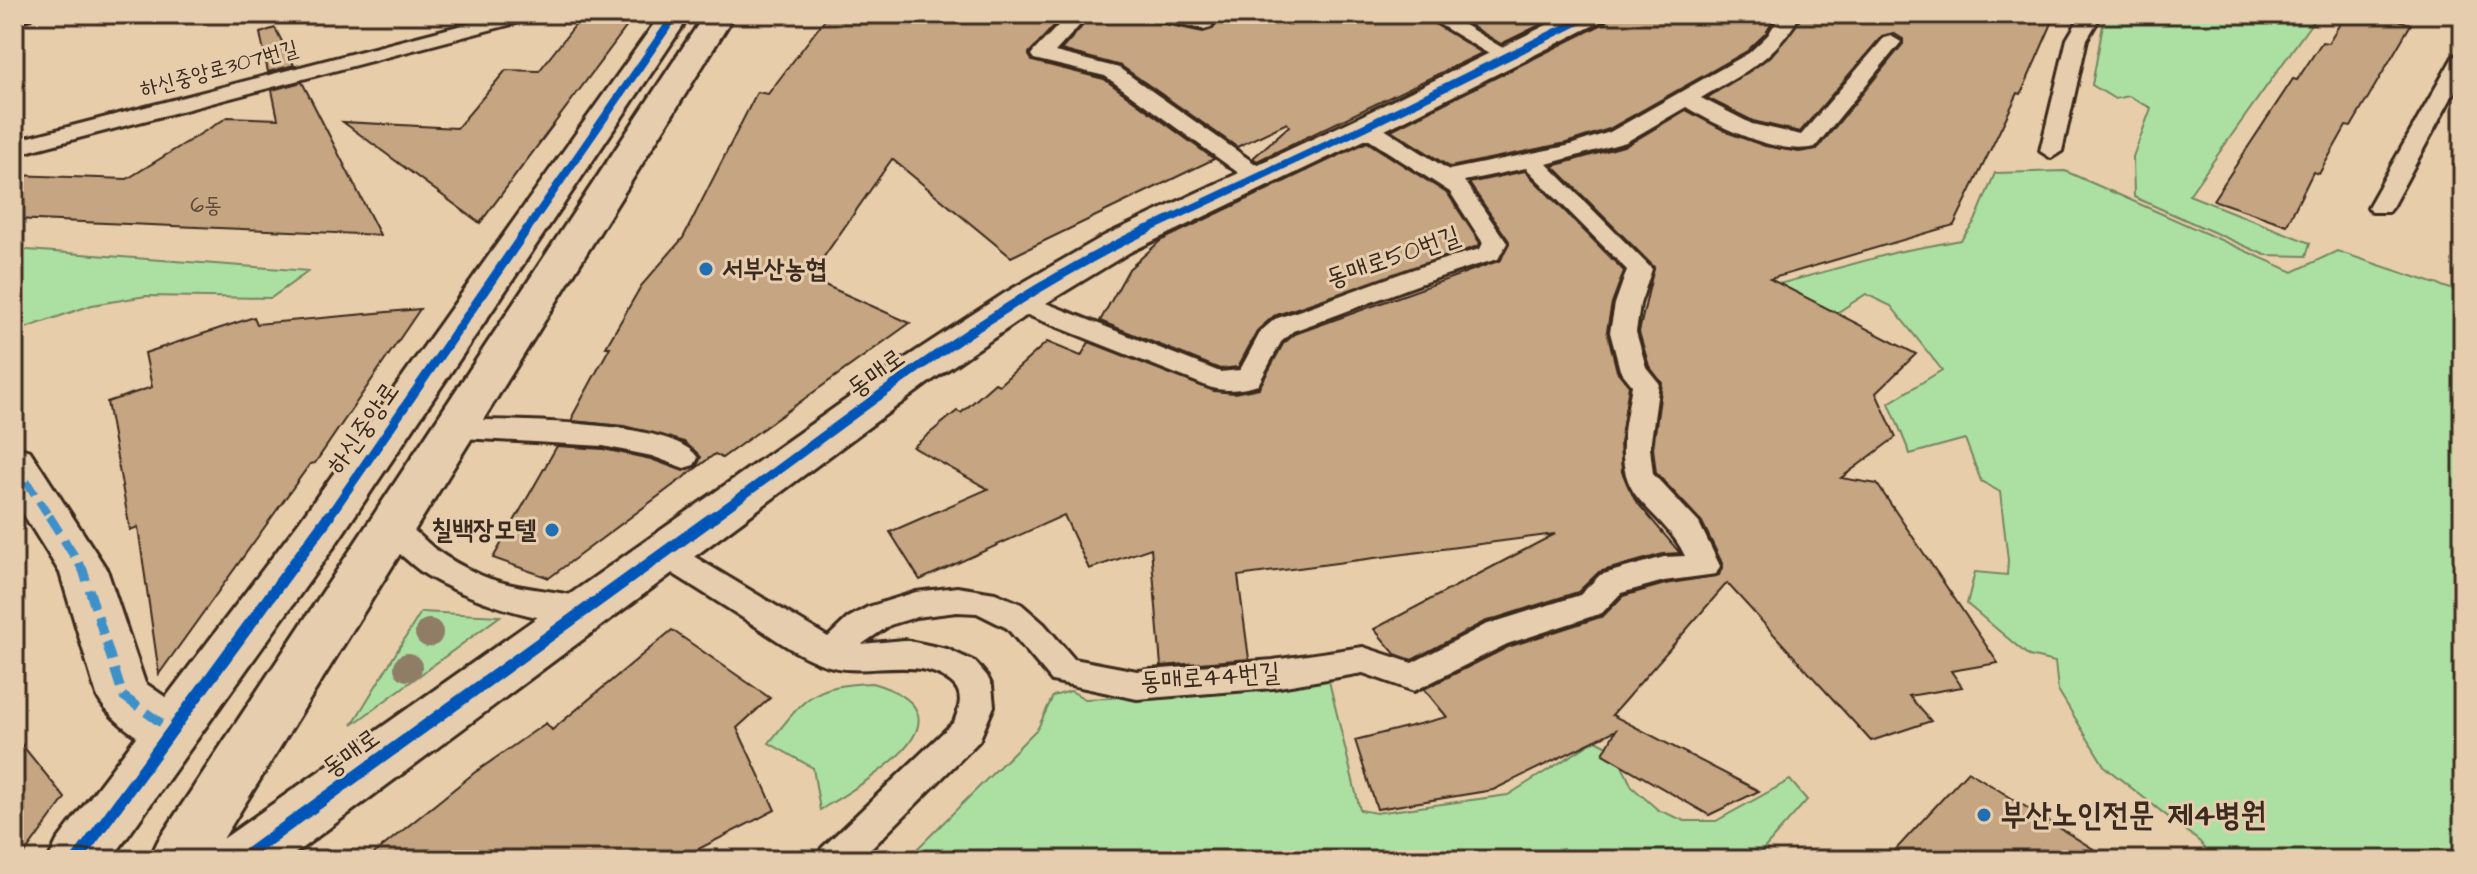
<svg xmlns="http://www.w3.org/2000/svg" width="2477" height="874" viewBox="0 0 2477 874" font-family="'Architects Daughter','Poor Story',sans-serif">
  <style>
    .green { fill: #ace0a3; stroke: #748560; stroke-width: 2 }
    .building { fill: #c5a582; stroke: #3b2a1e; stroke-width: 2 }
    .lines { fill: none; stroke-linecap: round; stroke-linejoin: round }
    .lane-casing { stroke: #3b2a1e; stroke-width: 6 }
    .street-casing { stroke: #3b2a1e; stroke-width: 6 }
    .secondary-casing { stroke: #3b2a1e; stroke-width: 6 }
    .lane { fill: #e6cdae; fill-rule: evenodd }
    .street { fill: #e6cdae; fill-rule: evenodd }
    .secondary { fill: #e6cdae; fill-rule: evenodd }
    .quiet-far1 { stroke: #3e90ca; stroke-width: 8; stroke-dasharray: 15 8; stroke-linecap: butt }
    .quiet { stroke: #3e90ca; stroke-width: 9; stroke-dasharray: 19 9; stroke-linecap: butt }
    .cycleway-far2-casing { stroke: #e6cdae; stroke-width: 12 }
    .cycleway-far1-casing { stroke: #e6cdae; stroke-width: 14 }
    .cycleway-casing { stroke: #e6cdae; stroke-width: 17 }
    .cycleway-far2 { stroke: #0057b8; stroke-width: 8 }
    .cycleway-far1 { stroke: #0057b8; stroke-width: 9 }
    .cycleway { stroke: #0057b8; stroke-width: 12 }
    .tree { fill: #8f7d65 }
    .poi-dot { fill: #1f6fb2; stroke: #e6cdae; stroke-width: 3 }
    .labels { text-anchor: middle; dominant-baseline: central; stroke-width: 6; stroke-linejoin: round; paint-order: stroke }
    .far-street-label { font-size: 22px; fill: #3b2a1e; stroke: #e6cdae }
    .number-label { font-size: 22px; fill: #5e4937 }
    .street-label { font-size: 26px; fill: #3b2a1e; stroke: #e6cdae }
    .poi-label { font-size: 26px; font-weight: bold; fill: #3b2a1e; stroke: #e6cdae; text-anchor: start }
    .near-poi-label { font-size: 32px; font-weight: bold; fill: #3b2a1e; stroke: #e6cdae; text-anchor: start }
  </style>
  <rect width="100%" height="100%" fill="#e8cdab"/>
  <filter id="ink" filterUnits="userSpaceOnUse"><feTurbulence type="fractalNoise" baseFrequency=".0125" numOctaves="2"/><feDisplacementMap in="SourceGraphic" scale="16" xChannelSelector="R" yChannelSelector="G"/><feConvolveMatrix kernelMatrix="1 2 1 2 8 2 1 2 1" color-interpolation-filters="sRGB"/></filter>
  <g filter="url(#ink)">
    <g class="green">
      <polygon points="2105,14 2318,14 2189,195 2310,243 2306,256 2265,255 2134,197 2133,157 2151,108 2129,96 2115,99 2092,85"/>
      <polygon points="2065,171 2293,272 2337,251 2463,293 2463,860 2214,860 2200,842 2105,767 2058,690 2055,662 2029,656 1967,604 1975,572 2007,575 2008,560 2000,492 1981,481 1965,439 1910,454 1889,403 1942,370 1891,306 1866,294 1818,325 1768,287 1897,252 1961,240 1975,221 1995,173"/>
      <polygon points="14,249 309,271 271,298 146,296 92,305 14,332"/>
      <polygon points="421,612 500,616 352,725"/>
      <polygon points="1328,677 1360,810 1376,813 1508,795 1596,740 1614,749 1632,787 1658,810 1685,821 1716,821 1790,780 1807,800 1754,860 906,860 1038,728 1053,696 1071,691 1085,699 1110,698"/>
      <path d="M872,683C984,716 865,782 820,810L813,768L769,743C805,698 811,685 872,683Z"/>
    </g>
    <g class="building">
      <polygon points="584,14 636,14 480,223 343,122 457,128 506,70 539,71"/>
      <polygon points="829,14 1065,14 1029,53 1032,61 1104,79 1214,159 1011,257 892,159 809,278 910,323 722,458 715,454 549,578 493,558 557,446 603,449 651,459 683,471 697,466 701,457 684,442 624,426 572,421 573,415 610,347 606,347 641,286 683,238 757,92 768,94"/>
      <polygon points="1093,14 1146,14 1151,21 1203,32 1213,29 1223,14 1419,14 1482,53 1257,161 1253,158 1289,126 1287,123 1237,147 1121,66 1061,50"/>
      <polygon points="1452,14 1562,14 1501,44"/>
      <polygon points="1611,14 1777,14 1766,33 1747,51 1609,129 1566,143 1450,167 1391,130 1605,23"/>
      <polygon points="1804,14 2056,14 2021,94 2018,93 1954,225 1770,279 1916,354 1876,393 1896,437 1841,478 1877,484 1998,663 1951,671 1962,687 1909,696 1931,721 1871,741 1727,583 1612,715 1759,791 1709,815 1603,754 1616,730 1493,790 1377,809 1355,740 1447,717 1424,689 1508,647 1603,616 1623,596 1665,584 1719,575 1723,565 1702,522 1656,473 1653,448 1662,383 1649,366 1639,332 1654,267 1553,166 1627,145 1686,110 1729,133 1765,146 1799,152 1817,149 1903,44 1903,39 1893,33 1882,36 1800,132 1753,121 1707,98 1771,56"/>
      <polygon points="2346,14 2377,14 2411,24 2351,127 2346,126 2319,174 2313,172 2287,225 2213,200 2293,79 2297,80 2322,42 2328,43"/>
      <polygon points="275,28 294,65 268,72 260,33"/>
      <polygon points="302,82 380,235 14,219 14,175 127,179 228,117 278,119 272,90"/>
      <polygon points="1367,142 1448,194 1480,243 1478,246 1274,316 1258,330 1238,367 1220,369 1100,321 1129,269 1160,241"/>
      <polygon points="1525,171 1624,271 1612,303 1607,331 1617,371 1629,386 1620,443 1622,472 1635,500 1680,553 1663,554 1599,572 1578,592 1484,622 1412,660 1395,654 1374,629 1555,534 1238,576 1249,659 1161,666 1151,548 1089,569 1064,515 920,580 890,532 988,489 913,447 957,411 961,413 995,383 999,385 1047,342 1081,356 1089,342 1214,391 1234,393 1259,388 1283,344 1295,334 1501,260 1509,241 1469,183"/>
      <polygon points="420,309 315,463 310,464 159,674 138,527 130,530 107,402 152,387 145,353 254,317 257,324"/>
      <polygon points="672,630 770,698 737,728 775,810 677,860 366,860 474,773 546,723 552,730"/>
      <polygon points="14,735 65,798 20,860 14,860"/>
      <polygon points="1968,771 2111,860 1886,860"/>
    </g>
    <g class="lines">
      <defs>
        <g id="lane">
          <polygon points="14,14 34,14 31,18 14,23"/>
          <polygon points="505,14 538,14 535,18 14,155 14,141"/>
          <polygon points="1069,14 1090,14 1055,52 1119,68 1267,172 1270,177 1267,182 1251,182 1105,76 1034,59 1031,55 1034,51"/>
          <polygon points="1149,14 1220,14 1211,27 1204,29 1152,18"/>
          <polygon points="1422,14 1446,14 1516,56 1506,62 1499,60"/>
          <path d="M1781,14H1801C1773,61 1746,71 1701,98L1752,124L1801,135L1884,38L1891,36L1901,42L1815,147C1776,156 1718,126 1686,107L1626,142L1547,164L1652,269L1640,304L1636,332L1646,367L1659,383L1650,448L1653,474L1699,523L1720,566L1716,574L1664,581L1621,593L1602,613L1507,644L1414,691L1363,673L1273,688L1137,699L1052,681L1007,628L977,613L957,612L916,617L890,625L862,644L904,640L947,649L975,662L987,676L992,686L994,706L979,741L860,860H817L822,848L954,722C959,709 965,694 952,683C920,655 872,676 833,667C806,661 780,642 757,627C723,605 688,583 653,561L649,553L653,545L664,541L675,545L828,637L848,618L868,607L916,592L957,587L995,593L1021,604L1044,624L1074,659L1137,671L1273,660L1363,647L1412,663L1485,625L1580,595L1600,575L1664,557L1685,556C1674,532 1655,518 1638,498C1612,466 1626,422 1632,385L1620,370L1610,332L1615,304L1627,270L1526,168L1464,181L1507,243L1498,259C1428,278 1361,307 1293,331L1281,342L1258,385C1243,390 1224,392 1209,387L1010,308L1006,302L1010,296H1028L1220,372L1240,370L1261,331L1275,319C1343,296 1410,267 1480,249L1483,243L1450,192L1357,132L1354,127L1357,122H1373L1449,170L1567,146L1610,132L1749,53L1768,35Z"/>
          <polygon points="2082,14 2102,14 2087,39 2062,151 2051,158 2040,151 2067,39"/>
          <polygon points="2463,51 2463,76 2392,207 2388,212 2372,212 2368,207 2453,57"/>
          <path d="M454,420C499,420 676,419 698,458L694,465L684,468L652,456L603,446L444,437L440,430L444,423Z"/>
          <path d="M391,517C409,522 421,538 436,550C450,560 465,568 480,575C517,591 558,589 596,601L601,610L596,619C556,632 458,596 423,573C408,562 394,548 380,536L376,528L380,520Z"/>
        </g>
        <path id="street" d="M14,446L30,451L107,570L145,683L171,701L178,699L197,706L205,722L197,738C187,741 176,747 166,747C144,748 106,715 97,696L60,573L14,499Z"/>
        <g id="secondary">
          <polygon points="661,14 691,14 333,548 111,860 48,860 57,841 299,522"/>
          <polygon points="705,14 735,14 223,839 898,363 1005,293 1104,236 1353,120 1569,14 1608,14 1604,20 1377,134 1130,252 1033,311 928,383 286,860 211,860 215,853 210,860 149,860 158,841"/>
        </g>
      </defs>
      <use href="#lane" class="lane-casing"/>
      <use href="#street" class="street-casing"/>
      <use href="#secondary" class="secondary-casing"/>
      <use href="#lane" class="lane"/>
      <use href="#street" class="street"/>
      <use href="#secondary" class="secondary"/>
      <polyline class="quiet-far1" points="14,462 50,518"/>
      <polyline class="quiet" points="49,516 83,570 123,696 164,725 178,722"/>
      <defs>
        <g id="cycleway-far2">
          <polyline points="526,231 676,14"/>
          <polyline points="1144,231 1365,127 1593,14"/>
        </g>
        <g id="cycleway-far1">
          <polyline points="328,518 527,229"/>
          <path d="M712,518C851,418 992,303 1148,229"/>
        </g>
        <g id="cycleway">
          <polyline points="77,860 329,516"/>
          <polyline points="240,860 715,516"/>
        </g>
      </defs>
      <use href="#cycleway-far2" class="cycleway-far2-casing"/>
      <use href="#cycleway-far1" class="cycleway-far1-casing"/>
      <use href="#cycleway" class="cycleway-casing"/>
      <use href="#cycleway-far2" class="cycleway-far2"/>
      <use href="#cycleway-far1" class="cycleway-far1"/>
      <use href="#cycleway" class="cycleway"/>
    </g>
    <g class="tree">
      <circle cx="429" cy="633" r="14"/>
      <circle cx="408" cy="667" r="14"/>
    </g>
  </g>
  <g class="poi-dot">
    <circle cx="706" cy="269" r="8"/>
    <circle cx="552" cy="530" r="8"/>
    <circle cx="1984" cy="815" r="8"/>
  </g>
  <g class="labels">
    <g class="far-street-label">
      <text transform="translate(219 69) rotate(-15)">하신중앙로307번길</text>
    </g>
    <g class="number-label">
      <text x="206" y="205">6동</text>
    </g>
    <g class="street-label">
      <text transform="translate(1393 257) rotate(-19)">동매로50번길</text>
      <text transform="translate(876 373) rotate(-36)">동매로</text>
      <text transform="translate(363 428) rotate(-55)">하신중앙로</text>
      <text transform="translate(1210 677) rotate(-4)">동매로44번길</text>
      <text transform="translate(351 753) rotate(-36)">동매로</text>
    </g>
    <g class="poi-label">
      <text x="722" y="269">서부산농협</text>
      <text x="536" y="530" text-anchor="end">칠백장모텔</text>
    </g>
    <g class="near-poi-label">
      <text x="2000" y="815">부산노인전문 제4병원</text>
    </g>
  </g>
  <rect width="2477" height="874" fill="none" stroke="#e6cdae" stroke-width="48"/>
  <rect x="24" y="24" width="2429" height="826" fill="none" stroke="#3b2a1e" stroke-width="3" filter="url(#ink)"/>
</svg>
